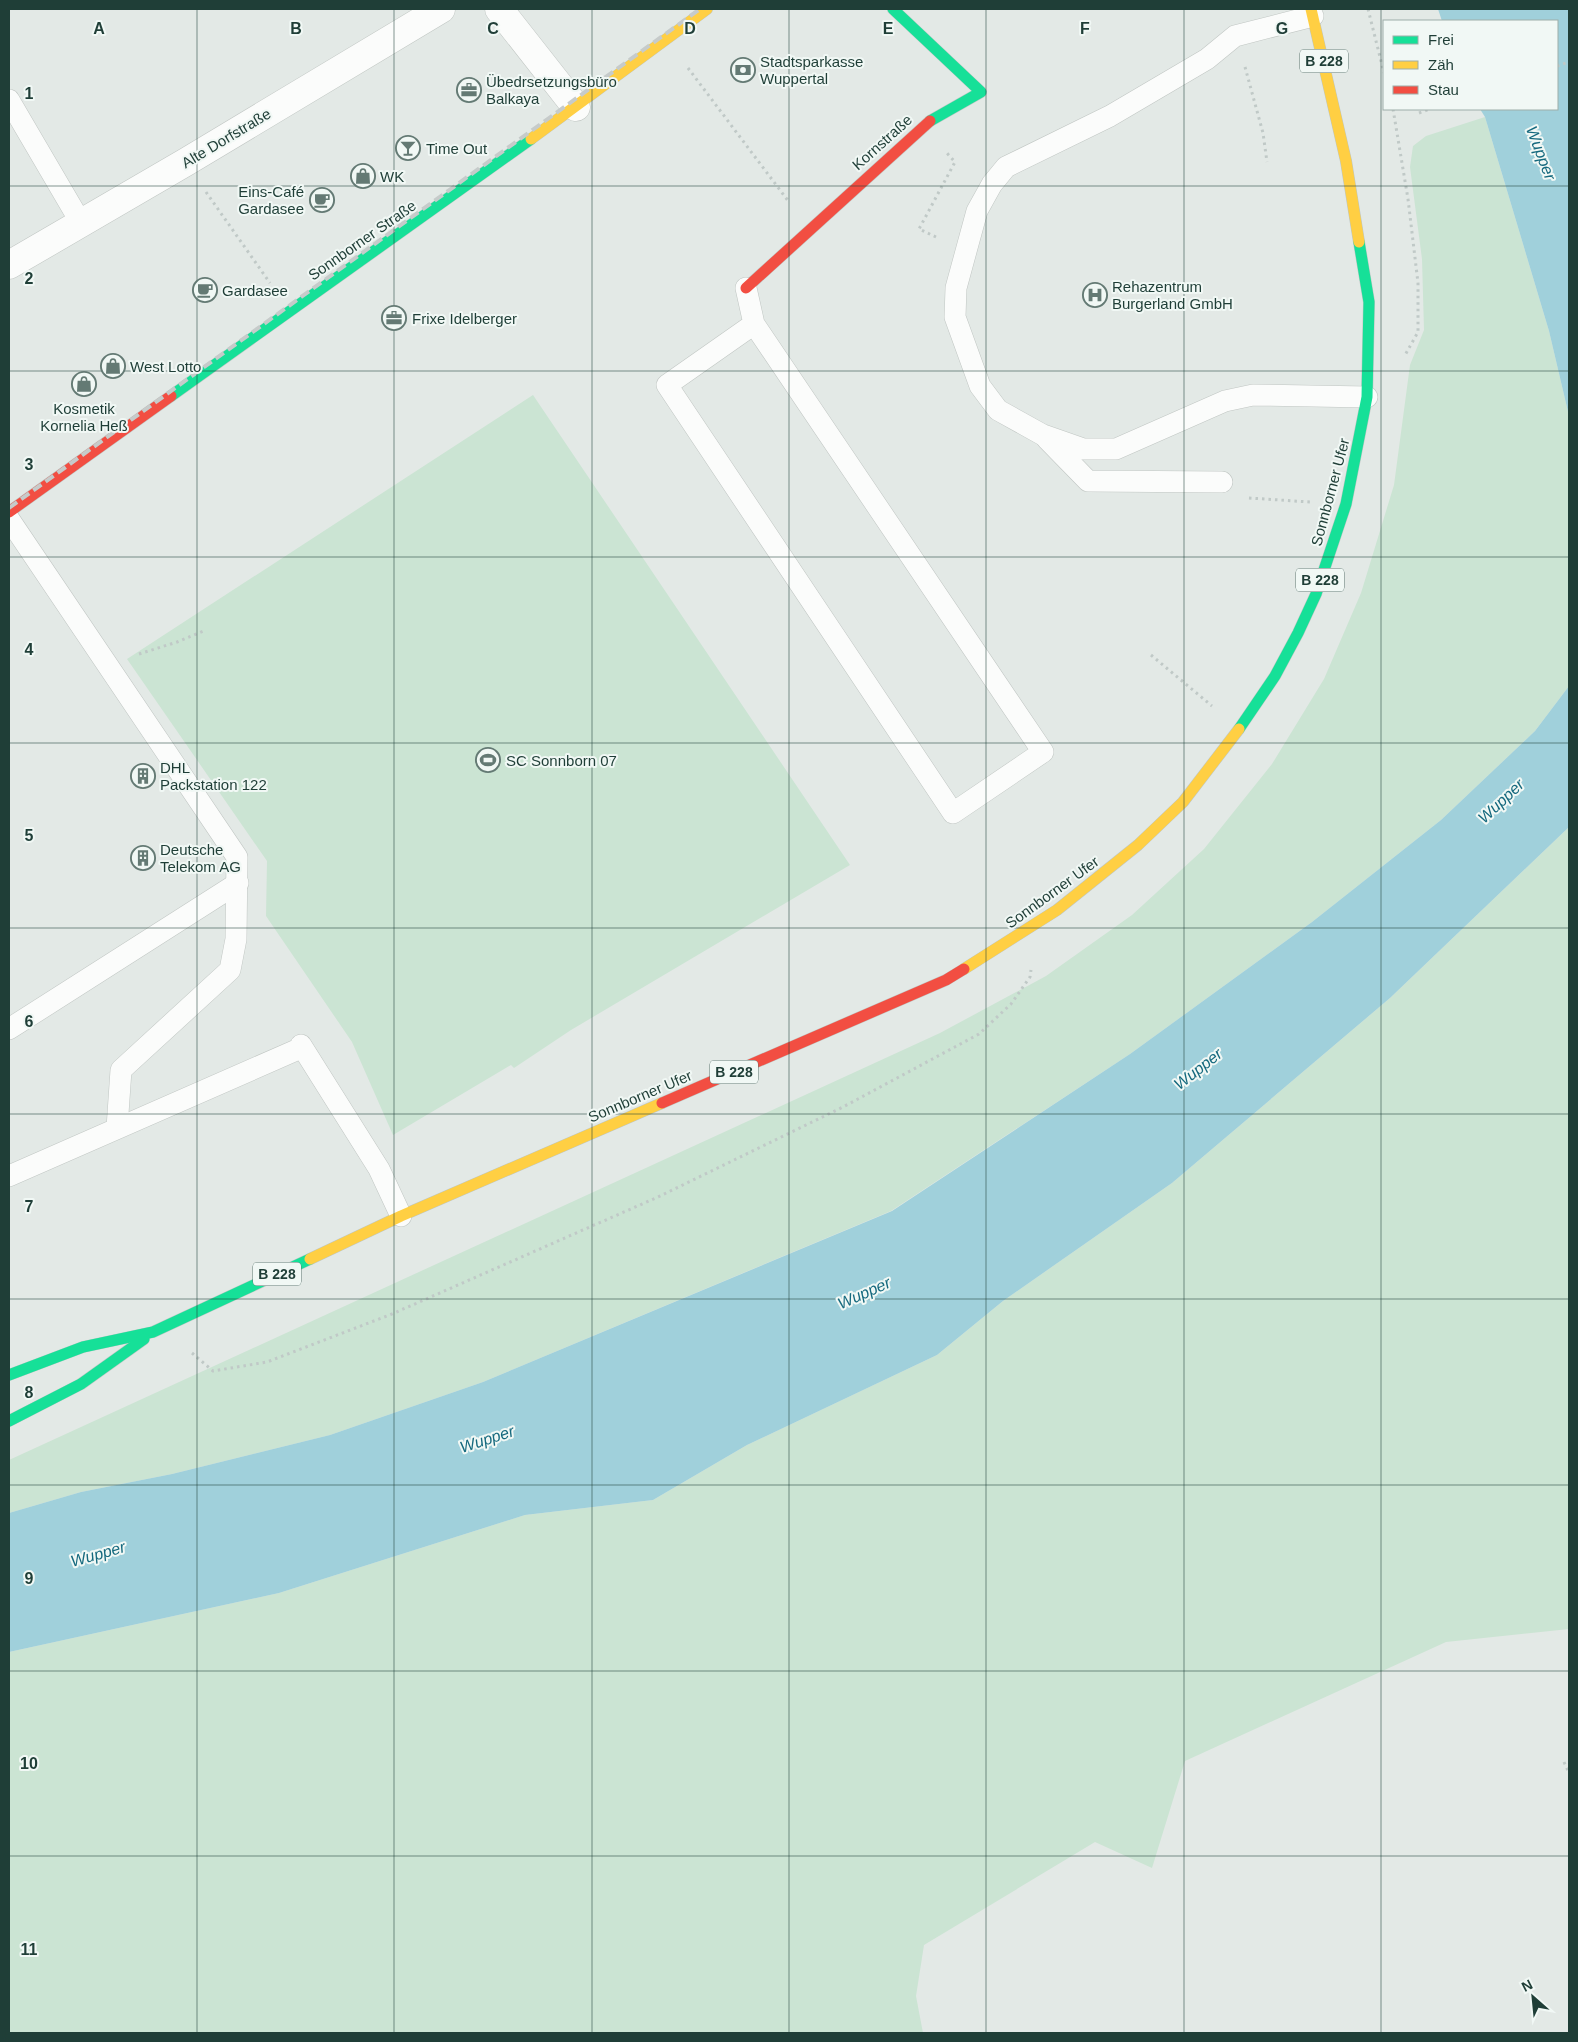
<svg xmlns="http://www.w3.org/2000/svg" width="1578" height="2042" viewBox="0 0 1578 2042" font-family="Arial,sans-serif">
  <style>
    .green { fill: #cbe4d3 }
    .water { fill: #a0d0db }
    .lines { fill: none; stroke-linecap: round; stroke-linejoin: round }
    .lane-casing { stroke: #c0c6c3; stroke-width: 22 }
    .street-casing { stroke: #c0c6c3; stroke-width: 29 }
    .fast-casing { stroke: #bec7c4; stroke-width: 12 }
    .slow-casing { stroke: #bec7c4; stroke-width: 12 }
    .jam-casing { stroke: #bec7c4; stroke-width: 12 }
    .path { stroke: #c0c9c7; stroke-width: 3; stroke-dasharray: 2.5 4; stroke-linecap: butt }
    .lane { stroke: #fbfcfb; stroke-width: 21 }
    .street { stroke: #fbfcfb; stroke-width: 28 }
    .fast { stroke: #16e098; stroke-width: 11 }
    .slow { stroke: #ffcf43; stroke-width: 11 }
    .jam { stroke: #f24e42; stroke-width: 11 }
    .rail { stroke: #c6cbca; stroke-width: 4; stroke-dasharray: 10 5; stroke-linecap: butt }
    .grid { fill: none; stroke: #1f3e37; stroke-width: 1; stroke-opacity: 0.55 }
    .labels { text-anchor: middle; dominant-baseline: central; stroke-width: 4; stroke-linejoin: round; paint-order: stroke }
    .shield { fill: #f1f8f5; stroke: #5e7670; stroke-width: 1 }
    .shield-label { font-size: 14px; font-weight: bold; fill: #1f3e37 }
    .poi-label { font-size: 15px; fill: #1f3e37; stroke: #f1f8f5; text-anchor: start }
    .street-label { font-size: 15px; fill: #1f3e37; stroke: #f1f8f5 }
    .water-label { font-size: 16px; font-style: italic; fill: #15697e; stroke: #f1f8f5 }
    .grid-label { font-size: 16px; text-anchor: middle; font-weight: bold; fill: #1f3e37; stroke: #f1f8f5; stroke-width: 4; stroke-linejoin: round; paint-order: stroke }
  </style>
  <rect width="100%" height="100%" fill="#e3e9e6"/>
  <g class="green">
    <polygon points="1485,117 1549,331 1569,416 1569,686 1535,731 1441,820 1312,922 1130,1054 891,1211 483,1382 330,1435 172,1474 81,1492 9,1513 9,1460 940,1033 1046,976 1132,915 1204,849 1272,764 1324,679 1361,593 1394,485 1410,365 1424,330 1422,259 1410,167 1413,146 1426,136"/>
    <polygon points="533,395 850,865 571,1030 514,1068 511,1065 393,1135 352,1042 266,916 267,861 127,659"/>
    <polygon points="1569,827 1569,1629 1446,1642 1185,1761 1152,1868 1095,1842 924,1945 916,1996 923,2033 9,2033 9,1652 279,1593 525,1515 653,1500 747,1445 937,1355 1003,1301 1172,1183 1390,998"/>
  </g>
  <g class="water">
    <polygon points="1438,9 1568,9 1569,11 1569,416 1549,331 1485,117 1480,109 1557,109 1557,21 1442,21"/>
    <polygon points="1569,686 1569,827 1390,998 1172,1183 1003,1301 937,1355 747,1445 653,1500 525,1515 279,1593 9,1652 9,1513 81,1492 172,1474 330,1435 483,1382 892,1211 1130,1054 1312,922 1441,820 1535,731"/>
  </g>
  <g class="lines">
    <defs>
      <g id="lane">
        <polyline points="1313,16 1235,36 1207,59 1110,116 1006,167 992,184 977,211 956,288 955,317 980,386 998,410 1043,435 1083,449 1116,449 1225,401 1253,395 1367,397"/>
        <polyline points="9,100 81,223"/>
        <polyline points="746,288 754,324 1043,752 953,813 667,385 754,324"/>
        <polyline points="1047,439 1088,481 1222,482"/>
        <polyline points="9,519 237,857 236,939 230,970 121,1070 117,1128"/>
        <polyline points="9,1029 238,883"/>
        <polyline points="301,1045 379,1169 401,1216"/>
        <polyline points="9,1176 301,1048"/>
      </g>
      <g id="street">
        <polyline points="499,9 576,107"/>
        <polyline points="9,265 186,162 441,9"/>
      </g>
      <g id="fast">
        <polyline points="893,9 981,92 930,121"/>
        <polyline points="171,396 531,139"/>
        <polyline points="1239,729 1275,676 1298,633 1316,594 1346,504 1367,397 1369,302 1359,242"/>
        <polyline points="9,1375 83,1347 153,1332 310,1259"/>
        <polyline points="9,1421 81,1384 144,1339"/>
      </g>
      <g id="slow">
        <polyline points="1311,9 1346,161 1359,242"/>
        <polyline points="531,139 707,9"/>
        <polyline points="964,969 1057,910 1138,845 1183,802 1239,729"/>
        <polyline points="310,1259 401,1216 662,1103"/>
      </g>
      <g id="jam">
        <polyline points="746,288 930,121"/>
        <polyline points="9,512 171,396"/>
        <polyline points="662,1103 946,980 964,969"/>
      </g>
    </defs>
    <use href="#lane" class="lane-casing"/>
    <use href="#street" class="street-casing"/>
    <use href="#fast" class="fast-casing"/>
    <use href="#slow" class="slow-casing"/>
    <use href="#jam" class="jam-casing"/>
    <g class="path">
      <polyline points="1368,9 1384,73"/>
      <polyline points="1557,66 1569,62"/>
      <polyline points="1245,67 1263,133 1267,162"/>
      <polyline points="688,68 789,202"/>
      <polyline points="1393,109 1408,199 1418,283 1418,332 1404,357"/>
      <polyline points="1419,113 1430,109"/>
      <polyline points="206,192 270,283"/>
      <polyline points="936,237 919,229 955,162 946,152"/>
      <polyline points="1249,498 1310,502"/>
      <polyline points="139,654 177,642 206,630"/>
      <polyline points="1151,655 1212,706"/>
      <polyline points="192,1353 213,1371 267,1362 392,1314 658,1197 843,1107 979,1034 1011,1004 1030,977 1031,970"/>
      <polyline points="1564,1762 1569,1773"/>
    </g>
    <use href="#lane" class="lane"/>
    <use href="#street" class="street"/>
    <use href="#fast" class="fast"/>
    <use href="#slow" class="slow"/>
    <use href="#jam" class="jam"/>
    <polyline class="rail" points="9,508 700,9"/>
  </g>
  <path class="grid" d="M197,9V2033M394,9V2033M592,9V2033M789,9V2033M986,9V2033M1184,9V2033M1381,9V2033M9,186H1569M9,371H1569M9,557H1569M9,743H1569M9,928H1569M9,1114H1569M9,1299H1569M9,1485H1569M9,1671H1569M9,1856H1569"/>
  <defs>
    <symbol id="bank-ring" viewBox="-11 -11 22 22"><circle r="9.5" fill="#f1f8f5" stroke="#647a74" stroke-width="1.5"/><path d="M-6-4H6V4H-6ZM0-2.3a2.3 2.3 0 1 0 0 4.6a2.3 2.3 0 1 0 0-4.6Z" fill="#647a74"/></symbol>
    <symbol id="office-ring" viewBox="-11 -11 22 22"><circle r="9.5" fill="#f1f8f5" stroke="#647a74" stroke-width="1.5"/><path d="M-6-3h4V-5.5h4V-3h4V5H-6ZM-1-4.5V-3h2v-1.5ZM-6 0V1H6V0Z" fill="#647a74"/></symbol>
    <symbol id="bar-ring" viewBox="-11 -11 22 22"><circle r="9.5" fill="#f1f8f5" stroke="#647a74" stroke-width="1.5"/><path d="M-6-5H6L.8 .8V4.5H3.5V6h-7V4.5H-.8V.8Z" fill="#647a74"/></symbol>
    <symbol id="shop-ring" viewBox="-11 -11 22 22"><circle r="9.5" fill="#f1f8f5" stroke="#647a74" stroke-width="1.5"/><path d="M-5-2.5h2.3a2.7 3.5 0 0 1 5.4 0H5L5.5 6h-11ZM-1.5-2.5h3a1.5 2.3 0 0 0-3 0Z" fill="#647a74"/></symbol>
    <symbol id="cafe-ring" viewBox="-11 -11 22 22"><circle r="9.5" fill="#f1f8f5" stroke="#647a74" stroke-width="1.5"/><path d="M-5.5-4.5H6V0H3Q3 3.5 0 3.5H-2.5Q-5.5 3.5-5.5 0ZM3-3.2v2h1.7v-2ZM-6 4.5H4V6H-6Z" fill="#647a74"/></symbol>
    <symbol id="hospital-ring" viewBox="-11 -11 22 22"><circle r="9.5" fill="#f1f8f5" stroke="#647a74" stroke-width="1.5"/><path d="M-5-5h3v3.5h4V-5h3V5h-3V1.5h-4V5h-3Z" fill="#647a74"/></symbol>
    <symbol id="stadium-ring" viewBox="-11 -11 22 22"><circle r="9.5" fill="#f1f8f5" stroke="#647a74" stroke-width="1.5"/><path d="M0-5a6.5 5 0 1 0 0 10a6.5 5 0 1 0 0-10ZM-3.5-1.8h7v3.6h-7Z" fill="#647a74"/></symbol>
    <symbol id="building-ring" viewBox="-11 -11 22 22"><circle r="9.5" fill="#f1f8f5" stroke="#647a74" stroke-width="1.5"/><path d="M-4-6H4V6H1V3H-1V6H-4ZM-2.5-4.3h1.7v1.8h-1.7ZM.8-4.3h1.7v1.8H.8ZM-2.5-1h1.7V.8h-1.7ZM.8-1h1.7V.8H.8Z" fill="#647a74"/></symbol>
  </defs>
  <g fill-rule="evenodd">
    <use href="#bank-ring" x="729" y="56" width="28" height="28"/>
    <use href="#office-ring" x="455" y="76" width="28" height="28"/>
    <use href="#bar-ring" x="394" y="134" width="28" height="28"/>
    <use href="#shop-ring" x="349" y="162" width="28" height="28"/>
    <use href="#cafe-ring" x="308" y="186" width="28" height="28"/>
    <use href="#cafe-ring" x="191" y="276" width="28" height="28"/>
    <use href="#hospital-ring" x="1081" y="281" width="28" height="28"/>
    <use href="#office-ring" x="380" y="304" width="28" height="28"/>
    <use href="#shop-ring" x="99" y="352" width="28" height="28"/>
    <use href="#shop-ring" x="70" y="370" width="28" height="28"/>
    <use href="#stadium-ring" x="474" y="746" width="28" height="28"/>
    <use href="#building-ring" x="129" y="762" width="28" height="28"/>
    <use href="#building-ring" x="129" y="844" width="28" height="28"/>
  </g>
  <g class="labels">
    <g class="shield">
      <rect x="1300" y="49.5" width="48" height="23" rx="4"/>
      <rect x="1296" y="568.5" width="48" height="23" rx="4"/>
      <rect x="710" y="1060.5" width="48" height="23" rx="4"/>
      <rect x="253" y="1262.5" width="48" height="23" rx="4"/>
    </g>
    <g class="shield-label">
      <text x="1324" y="61">B 228</text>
      <text x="1320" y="580">B 228</text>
      <text x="734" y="1072">B 228</text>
      <text x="277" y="1274">B 228</text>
    </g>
    <g class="poi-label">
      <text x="760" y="61">Stadtsparkasse<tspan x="760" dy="17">Wuppertal</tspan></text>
      <text x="486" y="81">Übedrsetzungsbüro<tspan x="486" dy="17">Balkaya</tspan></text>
      <text x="426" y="148">Time Out</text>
      <text x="380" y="176">WK</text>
      <text x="304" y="191" text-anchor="end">Eins-Café<tspan x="304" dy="17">Gardasee</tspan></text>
      <text x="1112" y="286">Rehazentrum<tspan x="1112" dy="17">Burgerland GmbH</tspan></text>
      <text x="222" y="290">Gardasee</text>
      <text x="412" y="318">Frixe Idelberger</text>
      <text x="130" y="366">West Lotto</text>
      <text x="84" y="408" text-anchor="middle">Kosmetik<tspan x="84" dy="17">Kornelia Heß</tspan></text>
      <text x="506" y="760">SC Sonnborn 07</text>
      <text x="160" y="767">DHL<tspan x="160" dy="17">Packstation 122</tspan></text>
      <text x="160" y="849">Deutsche<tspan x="160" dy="17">Telekom AG</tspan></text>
    </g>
    <g class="street-label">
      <text transform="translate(226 138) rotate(-31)">Alte Dorfstraße</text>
      <text transform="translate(882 142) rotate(-42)">Kornstraße</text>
      <text transform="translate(362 240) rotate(-35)">Sonnborner Straße</text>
      <text transform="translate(1330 492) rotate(-75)">Sonnborner Ufer</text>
      <text transform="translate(1052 892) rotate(-36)">Sonnborner Ufer</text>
      <text transform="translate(640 1096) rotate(-23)">Sonnborner Ufer</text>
    </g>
    <g class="water-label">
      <text transform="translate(1541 153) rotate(69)">Wupper</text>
      <text transform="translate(1501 801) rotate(-43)">Wupper</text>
      <text transform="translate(1198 1069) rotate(-38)">Wupper</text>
      <text transform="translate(864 1293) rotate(-24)">Wupper</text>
      <text transform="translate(487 1439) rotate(-18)">Wupper</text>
      <text transform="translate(98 1554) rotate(-16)">Wupper</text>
    </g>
  </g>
  <g class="grid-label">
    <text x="99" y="34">A</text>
    <text x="296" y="34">B</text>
    <text x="493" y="34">C</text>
    <text x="690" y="34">D</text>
    <text x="888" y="34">E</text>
    <text x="1085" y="34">F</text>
    <text x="1282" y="34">G</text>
    <text x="29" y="99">1</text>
    <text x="29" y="284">2</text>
    <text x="29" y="470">3</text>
    <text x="29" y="655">4</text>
    <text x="29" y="841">5</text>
    <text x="29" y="1027">6</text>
    <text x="29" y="1212">7</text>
    <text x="29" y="1398">8</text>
    <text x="29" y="1584">9</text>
    <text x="29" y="1769">10</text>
    <text x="29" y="1955">11</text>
  </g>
  <rect width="1578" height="2042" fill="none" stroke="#1f3e37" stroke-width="20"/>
  <rect x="1383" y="20" width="175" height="90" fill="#f1f8f5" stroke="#9daea9"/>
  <rect x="1393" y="36" width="25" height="8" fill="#16e098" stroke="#9daea9"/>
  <text x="1428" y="45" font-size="15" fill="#1f3e37">Frei</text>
  <rect x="1393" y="61" width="25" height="8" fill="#ffcf43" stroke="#9daea9"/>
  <text x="1428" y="70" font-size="15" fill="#1f3e37">Zäh</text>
  <rect x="1393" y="86" width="25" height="8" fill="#f24e42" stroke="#9daea9"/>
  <text x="1428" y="95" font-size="15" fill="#1f3e37">Stau</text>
  <g transform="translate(1533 1997) rotate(333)" stroke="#f1f8f5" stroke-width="4" paint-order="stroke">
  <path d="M0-4L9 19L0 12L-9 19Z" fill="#1f3e37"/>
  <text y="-8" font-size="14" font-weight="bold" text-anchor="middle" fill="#1f3e37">N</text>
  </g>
</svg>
